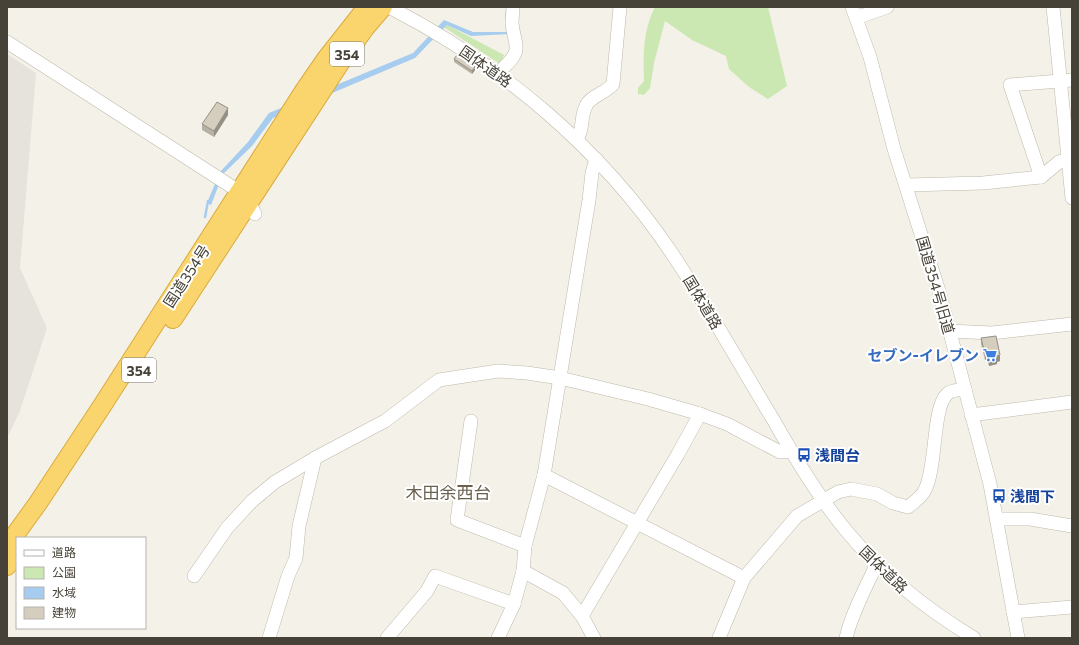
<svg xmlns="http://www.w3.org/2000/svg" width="1079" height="645" viewBox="0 0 1079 645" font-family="Commissioner,'Noto Sans JP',sans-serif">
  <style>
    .industrial { fill: #e6e3dd }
    .green { fill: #cbe7b2 }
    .water { fill: #a6ccef }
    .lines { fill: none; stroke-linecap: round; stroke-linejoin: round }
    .stream { stroke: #a6ccef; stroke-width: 2.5 }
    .minor-casing { stroke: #bfb9ab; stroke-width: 14 }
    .highway-casing { stroke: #d9ab3d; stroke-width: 20 }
    .minor { stroke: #fff; stroke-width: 13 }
    .highway { stroke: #fad56d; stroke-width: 18 }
    .wall { fill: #b7b1a3 }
    .shaded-wall { fill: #959085 }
    .building { fill: #d5cebe; stroke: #959085 }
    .labels { text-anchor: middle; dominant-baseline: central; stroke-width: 4; stroke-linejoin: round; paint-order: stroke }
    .shield { fill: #fff; stroke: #7e7b73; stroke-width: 1 }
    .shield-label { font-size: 14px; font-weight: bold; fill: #474237 }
    .street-label { font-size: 15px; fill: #474237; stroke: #fff }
    .shop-label { font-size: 15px; font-weight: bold; fill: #366cbe; stroke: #fff; text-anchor: end }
    .transit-label { font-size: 15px; font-weight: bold; fill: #164399; stroke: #fff; text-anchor: start }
    .quarter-label { font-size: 17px; fill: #69614e; stroke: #fff }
  </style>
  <rect width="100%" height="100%" fill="#f4f1e8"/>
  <polygon class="industrial" points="7,54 36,73 20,268 47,328 20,411 7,438"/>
  <g class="green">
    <path d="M655,7H768L787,86L768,99L749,87L729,69L726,56L692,40L665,21L654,63L650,88L644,95L638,94V88L644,81C643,57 643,29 655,7Z"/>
    <polygon points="447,25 504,55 500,64 444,27"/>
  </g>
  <polygon class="water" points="506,7 511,7 511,34 471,36 447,25 415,58 273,118 252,146 223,174 211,205 207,203 220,172 248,142 269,113 413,53 444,20 473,32 508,32 505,22"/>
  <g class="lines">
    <polyline class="stream" points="205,217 208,201"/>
    <defs>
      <g id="minor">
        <path d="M389,7C502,65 600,147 671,252C708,307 740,365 774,421C796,460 820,500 849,534C884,576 928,610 974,638"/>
        <polyline points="852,7 870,57 894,149 939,291 990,484 1018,638"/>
        <polyline points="1053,7 1072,198"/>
        <polyline points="856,18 887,7"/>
        <polyline points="7,42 240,192 250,203 255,214"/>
        <path d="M504,67C524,49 514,45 512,23C512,18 513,12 513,7"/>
        <path d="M577,139C584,129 580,117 586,106C590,96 606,93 613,84L620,7"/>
        <polyline points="1041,177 1010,85 1072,80"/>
        <polyline points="906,185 983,183 1041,177 1059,162 1072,158"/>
        <polyline points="949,331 992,333 1072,324"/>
        <polyline points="971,415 1072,402"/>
        <polyline points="471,421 457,520 525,546"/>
        <polyline points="544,475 744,578"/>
        <polyline points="997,519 1030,519 1072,526"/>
        <polyline points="523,571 563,593 582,616 594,638"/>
        <polyline points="194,576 227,528 252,501 275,482 315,458 385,421 439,380 498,371 527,373 560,378 648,399 700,414 727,424 780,452 791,451"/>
        <polyline points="1013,612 1072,607"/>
        <polyline points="582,616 678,454 700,414"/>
        <polyline points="269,638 288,576 296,558 299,526 315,458"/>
        <polyline points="387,638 427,591 435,576 514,604"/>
        <polyline points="498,638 514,604 523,571 525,546 544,475 589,200 592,173 596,159"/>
        <path d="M719,638L744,578L797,516L838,492L851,489L877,494L893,503L908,507C914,502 922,497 925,490C937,466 932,409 947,394C951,390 960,390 965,389"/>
        <path d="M846,638C852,612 866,588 877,563"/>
      </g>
      <g id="highway">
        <polyline points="173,319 340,63 365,28 383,7"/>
        <polyline points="7,546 38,503 102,406 304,91 326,59 367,7"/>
        <polyline points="7,566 17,553"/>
      </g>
    </defs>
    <use href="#minor" class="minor-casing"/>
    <use href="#highway" class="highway-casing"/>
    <use href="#minor" class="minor"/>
    <use href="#highway" class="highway"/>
  </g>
  <g class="wall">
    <polygon points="454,59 475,70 472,74 454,62"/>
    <polygon points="228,115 214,137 202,130 202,124"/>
    <polygon points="981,338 1000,361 997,362 997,364 989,366 987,360 985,360 981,344"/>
  </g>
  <g class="shaded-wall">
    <polygon points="475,67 475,70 472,74 472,71"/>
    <polygon points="228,108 228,115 214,137 214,131"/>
    <rect x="985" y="354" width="2" height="6"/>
    <polygon points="1000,355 1000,361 997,362 997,364 989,366 989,360 997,356"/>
  </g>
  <g class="building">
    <polygon points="457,55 475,67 472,71 454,59"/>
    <polygon points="217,102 228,108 214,131 202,124"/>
    <polygon points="996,336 1000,355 997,356 997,358 989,360 987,354 985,354 981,338"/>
  </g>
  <defs>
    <symbol id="supermarket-bare" viewBox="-9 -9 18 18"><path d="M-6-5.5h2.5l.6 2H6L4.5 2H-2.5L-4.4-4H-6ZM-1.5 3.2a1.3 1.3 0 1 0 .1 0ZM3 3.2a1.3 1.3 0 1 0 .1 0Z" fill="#3f7fe0" stroke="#fff" stroke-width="2.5" paint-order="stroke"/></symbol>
    <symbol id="bus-bare" viewBox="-9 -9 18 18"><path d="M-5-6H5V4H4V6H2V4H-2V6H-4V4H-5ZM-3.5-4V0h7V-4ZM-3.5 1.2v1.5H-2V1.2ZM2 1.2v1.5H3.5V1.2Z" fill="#1a4fb4" stroke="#fff" stroke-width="2.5" paint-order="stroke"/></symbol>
  </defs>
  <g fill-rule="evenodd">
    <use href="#supermarket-bare" x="980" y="345" width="20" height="20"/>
    <use href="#bus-bare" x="794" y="445" width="20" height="20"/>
    <use href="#bus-bare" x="989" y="486" width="20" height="20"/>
  </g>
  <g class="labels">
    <g class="shield">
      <rect x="330" y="42" width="34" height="24" rx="3"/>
      <rect x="122" y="358" width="34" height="24" rx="3"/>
    </g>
    <g class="shield-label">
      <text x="347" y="54">354</text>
      <text x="139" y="370">354</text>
    </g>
    <g class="street-label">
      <text transform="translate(486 66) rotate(35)">国体道路</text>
      <text transform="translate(186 276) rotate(-57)">国道354号</text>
      <text transform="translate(936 285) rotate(74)">国道354号旧道</text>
      <text transform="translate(703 302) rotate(59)">国体道路</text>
      <text transform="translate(884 569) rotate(44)">国体道路</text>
    </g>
    <g class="shop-label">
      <text x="979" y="355">セブン-イレブン</text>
    </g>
    <g class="transit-label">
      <text x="815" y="455">浅間台</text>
      <text x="1010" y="496">浅間下</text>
    </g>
    <g class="quarter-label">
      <text x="448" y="492">木田余西台</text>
    </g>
  </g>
  <rect width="1079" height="645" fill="none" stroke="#474237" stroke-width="16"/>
  <rect x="16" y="537" width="130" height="92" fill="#ffffff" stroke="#b5b3af"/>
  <rect x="24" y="550" width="20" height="6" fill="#ffffff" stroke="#b5b3af"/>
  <text x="52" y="557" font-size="12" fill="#474237">道路</text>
  <rect x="24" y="567" width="20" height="12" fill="#cbe7b2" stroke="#b5b3af"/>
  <text x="52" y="577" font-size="12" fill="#474237">公園</text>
  <rect x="24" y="587" width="20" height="12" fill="#a6ccef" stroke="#b5b3af"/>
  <text x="52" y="597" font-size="12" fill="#474237">水域</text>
  <rect x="24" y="607" width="20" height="12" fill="#d5cebe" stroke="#b5b3af"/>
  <text x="52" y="617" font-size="12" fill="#474237">建物</text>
</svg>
